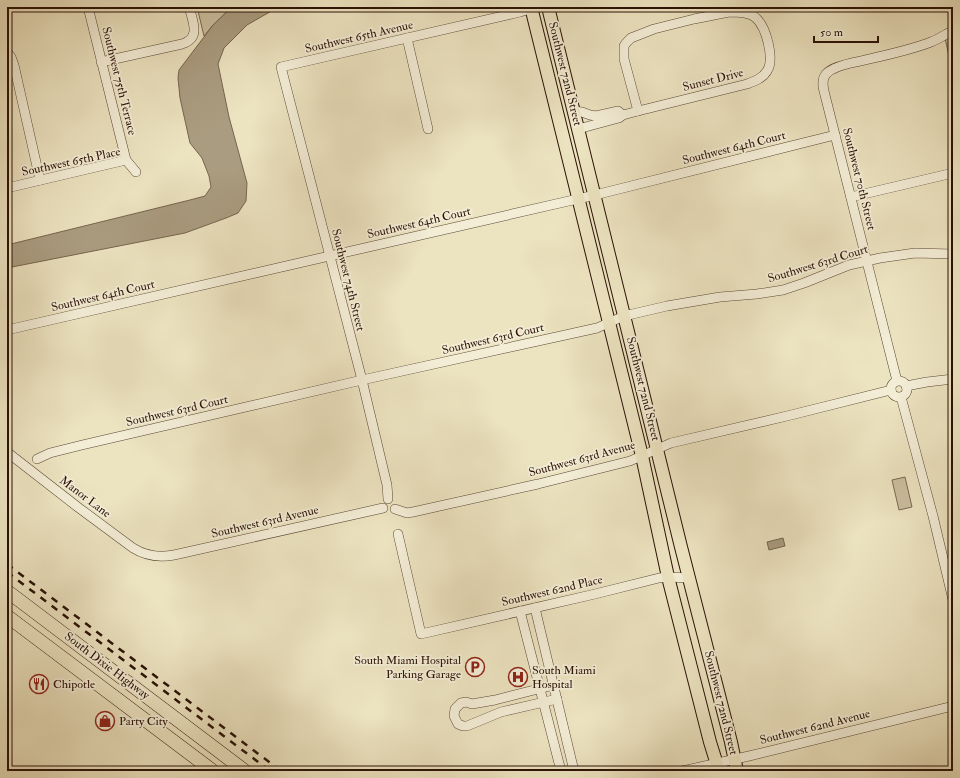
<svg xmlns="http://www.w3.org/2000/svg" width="960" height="778" viewBox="0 0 960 778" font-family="'IM FELL Double Pica',serif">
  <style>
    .green { fill: #cbbfa0; stroke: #7a6852 }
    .water { fill: #aa9c80; stroke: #77644f }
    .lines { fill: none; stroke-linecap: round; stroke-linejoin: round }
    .minor-casing { stroke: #5a4634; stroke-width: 10 }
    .major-casing { stroke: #2a1105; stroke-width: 14 }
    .highway-casing { stroke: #2a1105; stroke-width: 14 }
    .minor { stroke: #f3edd6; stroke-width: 9 }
    .major { stroke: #ece3c0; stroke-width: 12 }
    .highway { stroke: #ece3c0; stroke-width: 13 }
    .rail { stroke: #2a1105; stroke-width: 2.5; stroke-dasharray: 7 7; stroke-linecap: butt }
    .labels { text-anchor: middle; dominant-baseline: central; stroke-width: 3.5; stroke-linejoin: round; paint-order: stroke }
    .street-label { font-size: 12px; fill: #2a1105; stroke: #f3edd6 }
    .poi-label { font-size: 12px; fill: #2a1105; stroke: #f3edd6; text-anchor: start }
  </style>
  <rect width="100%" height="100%" fill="#ece3c0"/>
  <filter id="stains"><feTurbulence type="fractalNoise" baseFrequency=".005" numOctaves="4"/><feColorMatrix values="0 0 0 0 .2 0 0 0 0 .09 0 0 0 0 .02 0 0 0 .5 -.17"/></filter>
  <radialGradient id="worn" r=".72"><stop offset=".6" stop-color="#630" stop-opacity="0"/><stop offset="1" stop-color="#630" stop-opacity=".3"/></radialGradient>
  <g class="green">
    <polygon points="197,7 232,7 213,25 204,36"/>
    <polygon points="953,36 953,74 945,38"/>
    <polygon points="905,477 912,507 899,510 892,480"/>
  </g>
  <g class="water">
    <polygon points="232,7 284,7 275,9 247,25 224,48 218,64 229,117 247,183 246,201 238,213 226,218 185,233 7,268 7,245 190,200 205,196 211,187 209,176 202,158 190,143 180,98 178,78 179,70 213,25"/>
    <polygon points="783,538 785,546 769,550 767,542"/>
  </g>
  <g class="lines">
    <defs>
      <g id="minor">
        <polyline points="88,7 126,160 136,172"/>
        <path d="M729,12C738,12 749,12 756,18C766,27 775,59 767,71C763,78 755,81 747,84L638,111L624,59V46L626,43L631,38L654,29L694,19Z"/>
        <polyline points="407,38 428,129"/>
        <polyline points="7,52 11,57 14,65 40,180"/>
        <path d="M101,62L182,44C201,38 193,22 189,7"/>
        <polyline points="574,111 582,112 590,115 596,116 618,111 623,115"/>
        <polyline points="578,129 615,119 619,118 623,115 638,111"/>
        <polyline points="7,188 126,160"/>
        <polyline points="851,197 953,173"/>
        <polyline points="7,330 595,195 835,135"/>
        <path d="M897,381L825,95C823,88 821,80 826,74C831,68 843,65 851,63C877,57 905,52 931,42C939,39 945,34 953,31"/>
        <circle cx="899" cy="389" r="8"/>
        <polyline points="906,386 927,382 953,379"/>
        <polyline points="901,397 933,516 953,600"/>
        <path d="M7,452L79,508L133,548C146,556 159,558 174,555L383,508"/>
        <polyline points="37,459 50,453 82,445 362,380 597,328 624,316 667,306 720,297 757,294 783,290 804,283 849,265 880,258 915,253 953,254"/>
        <polyline points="388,499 387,485 362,380 281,67 520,12 536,7"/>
        <polyline points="395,509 407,513 413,512 538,484 630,461 671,443 791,415 891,390"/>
        <polyline points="398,534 421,634 595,594 659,578 668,577 689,578"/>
        <polyline points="535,608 574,771"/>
        <polyline points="520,611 561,771"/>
        <polyline points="554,685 495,700 472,704 466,702 461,703 455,709 454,716 458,724 463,726 467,726 501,712 557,699"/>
        <polyline points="682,771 749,756 953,706"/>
      </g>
      <g id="major">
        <polyline points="531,7 642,456 668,577 710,742 719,771"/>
        <polyline points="548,7 681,547 731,742 737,771"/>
      </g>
      <g id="highway">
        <polyline points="7,591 245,771"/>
        <polyline points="7,616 213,771"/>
      </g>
    </defs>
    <use href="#minor" class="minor-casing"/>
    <use href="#major" class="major-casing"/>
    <use href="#highway" class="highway-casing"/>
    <use href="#minor" class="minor"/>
    <use href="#major" class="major"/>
    <use href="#highway" class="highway"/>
    <g class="rail">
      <polyline points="7,564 281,771"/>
      <polyline points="7,572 270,771"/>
    </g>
  </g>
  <defs>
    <symbol id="parking-ring" viewBox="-11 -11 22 22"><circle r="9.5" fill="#f3edd6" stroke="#8f2418" stroke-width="1.5"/><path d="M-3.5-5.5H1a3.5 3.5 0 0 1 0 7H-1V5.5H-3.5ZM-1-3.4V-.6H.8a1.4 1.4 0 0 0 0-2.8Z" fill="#8f2418"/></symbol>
    <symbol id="hospital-ring" viewBox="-11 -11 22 22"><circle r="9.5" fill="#f3edd6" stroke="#8f2418" stroke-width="1.5"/><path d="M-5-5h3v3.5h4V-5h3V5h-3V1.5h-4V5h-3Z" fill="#8f2418"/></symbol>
    <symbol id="restaurant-ring" viewBox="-11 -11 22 22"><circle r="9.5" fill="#f3edd6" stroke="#8f2418" stroke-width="1.5"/><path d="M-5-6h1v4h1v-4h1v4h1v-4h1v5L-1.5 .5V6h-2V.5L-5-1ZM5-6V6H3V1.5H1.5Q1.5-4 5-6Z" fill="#8f2418"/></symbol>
    <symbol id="shop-ring" viewBox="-11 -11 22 22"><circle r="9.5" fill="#f3edd6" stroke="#8f2418" stroke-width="1.5"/><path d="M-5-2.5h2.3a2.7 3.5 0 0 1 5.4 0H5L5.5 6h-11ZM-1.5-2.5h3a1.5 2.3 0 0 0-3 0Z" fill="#8f2418"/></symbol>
  </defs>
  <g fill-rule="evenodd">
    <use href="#parking-ring" x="464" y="656" width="22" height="22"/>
    <use href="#hospital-ring" x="507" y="666" width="22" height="22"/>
    <use href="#restaurant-ring" x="28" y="673" width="22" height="22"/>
    <use href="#shop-ring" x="94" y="710" width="22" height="22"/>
  </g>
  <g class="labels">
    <g class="street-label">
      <text transform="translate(359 37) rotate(-13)">Southwest 65th Avenue</text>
      <text transform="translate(565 74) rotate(76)">Southwest 72nd Street</text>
      <text transform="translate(713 80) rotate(-14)">Sunset Drive</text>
      <text transform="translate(119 81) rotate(76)">Southwest 75th Terrace</text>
      <text transform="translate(734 148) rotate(-14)">Southwest 64th Court</text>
      <text transform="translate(71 162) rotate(-12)">Southwest 65th Place</text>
      <text transform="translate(859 179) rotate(76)">Southwest 70th Street</text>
      <text transform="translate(419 223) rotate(-13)">Southwest 64th Court</text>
      <text transform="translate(818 264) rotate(-17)">Southwest 63rd Court</text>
      <text transform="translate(348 280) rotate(76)">Southwest 74th Street</text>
      <text transform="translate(103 296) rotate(-13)">Southwest 64th Court</text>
      <text transform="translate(493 339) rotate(-13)">Southwest 63rd Court</text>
      <text transform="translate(643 389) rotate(76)">Southwest 72nd Street</text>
      <text transform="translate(177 411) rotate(-13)">Southwest 63rd Court</text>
      <text transform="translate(582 459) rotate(-15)">Southwest 63rd Avenue</text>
      <text transform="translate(85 497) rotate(37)">Manor Lane</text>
      <text transform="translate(265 522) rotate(-13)">Southwest 63rd Avenue</text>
      <text transform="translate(552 591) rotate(-13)">Southwest 62nd Place</text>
      <text transform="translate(107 666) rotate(37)">South Dixie Highway</text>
      <text transform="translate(721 703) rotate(76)">Southwest 72nd Street</text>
      <text transform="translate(815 727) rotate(-14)">Southwest 62nd Avenue</text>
    </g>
    <g class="poi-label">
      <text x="461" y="660" text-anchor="end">South Miami Hospital<tspan x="461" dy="14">Parking Garage</tspan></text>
      <text x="532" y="670">South Miami<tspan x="532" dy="14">Hospital</tspan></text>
      <text x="53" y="684">Chipotle</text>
      <text x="119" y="721">Party City</text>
    </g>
  </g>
  <rect width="960" height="778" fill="none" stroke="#ece3c0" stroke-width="24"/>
  <rect x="8" y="8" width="944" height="762" fill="none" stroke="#2a1105" stroke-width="2"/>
  <rect x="12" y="12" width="936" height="754" fill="none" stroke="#2a1105"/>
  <path d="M814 36v6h64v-6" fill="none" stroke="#2a1105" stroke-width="2"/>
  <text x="820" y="36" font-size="12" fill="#2a1105" stroke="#f3edd6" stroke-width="3" paint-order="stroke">50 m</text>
  <rect width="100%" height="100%" filter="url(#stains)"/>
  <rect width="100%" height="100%" fill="url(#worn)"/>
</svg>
